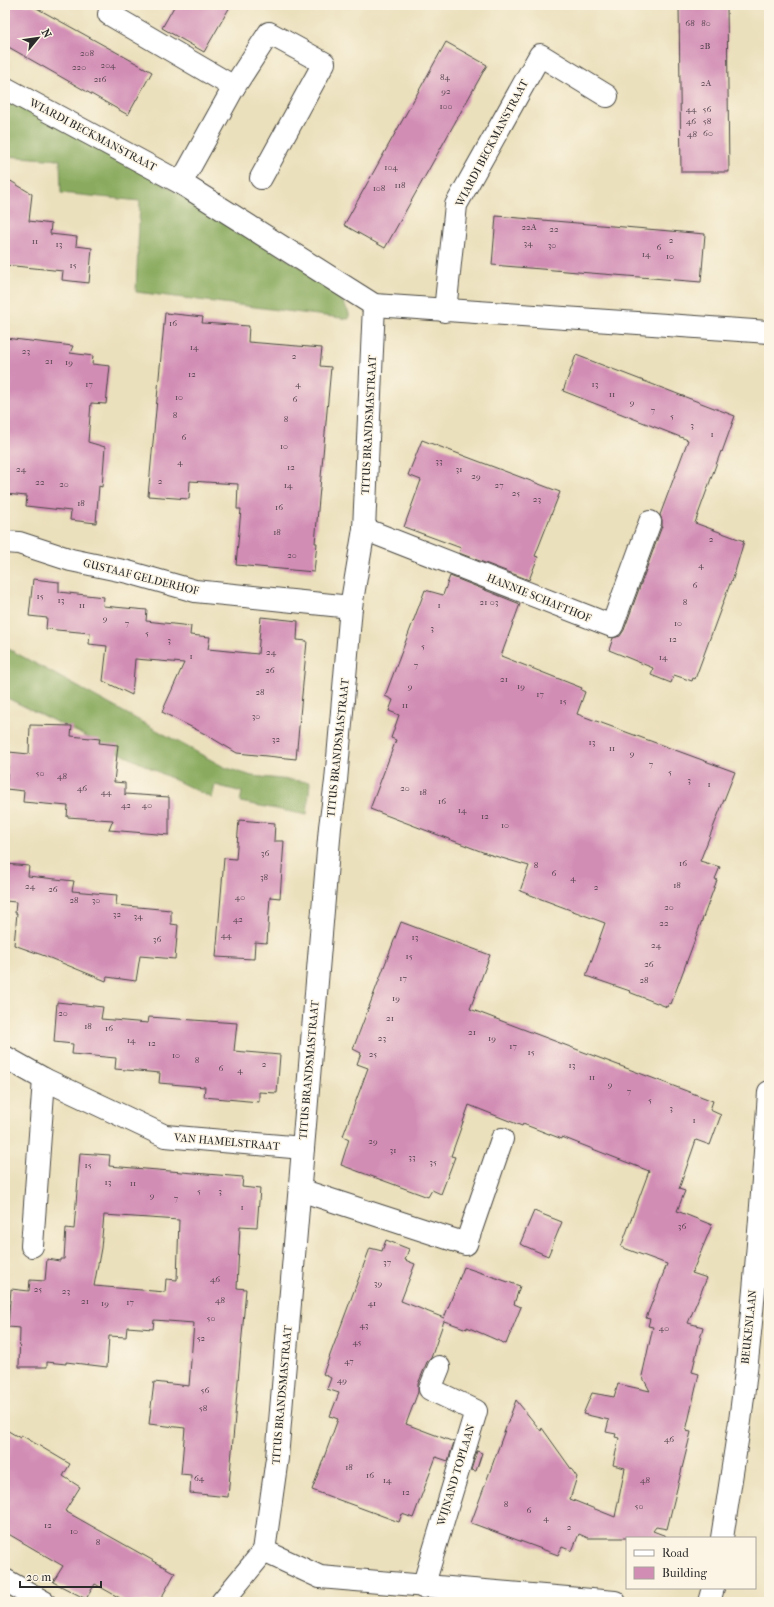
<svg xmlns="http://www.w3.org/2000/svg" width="774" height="1607" viewBox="0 0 774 1607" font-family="'IM FELL French Canon',serif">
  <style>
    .forest { fill: #8aab5f; stroke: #5a6b45 }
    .building { fill: #d28db5; fill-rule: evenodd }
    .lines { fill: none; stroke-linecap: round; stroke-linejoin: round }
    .minor-casing { stroke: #484641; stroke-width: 24 }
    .minor { stroke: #fff; stroke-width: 22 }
    .labels { text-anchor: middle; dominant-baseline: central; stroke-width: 3; stroke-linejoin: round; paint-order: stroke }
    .number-label { font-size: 9px; fill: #55444e }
    .street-label { font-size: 11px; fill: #2b2b2b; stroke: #fcf5e5 }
  </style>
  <rect width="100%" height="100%" fill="#fcf5e5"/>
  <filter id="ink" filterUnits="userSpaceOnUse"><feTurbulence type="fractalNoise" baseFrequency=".025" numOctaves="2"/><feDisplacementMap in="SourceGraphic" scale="8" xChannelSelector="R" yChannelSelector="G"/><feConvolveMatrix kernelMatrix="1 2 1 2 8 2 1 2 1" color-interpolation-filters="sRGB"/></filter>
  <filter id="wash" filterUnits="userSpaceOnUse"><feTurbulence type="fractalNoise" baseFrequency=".012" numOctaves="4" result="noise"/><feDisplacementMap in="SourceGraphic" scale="16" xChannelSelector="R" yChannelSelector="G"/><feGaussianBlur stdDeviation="0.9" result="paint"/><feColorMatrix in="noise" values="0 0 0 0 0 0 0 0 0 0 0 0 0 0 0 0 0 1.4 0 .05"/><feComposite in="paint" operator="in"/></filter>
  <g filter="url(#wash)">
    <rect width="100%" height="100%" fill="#ebe0bc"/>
    <g class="forest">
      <polygon points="5,94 131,165 335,288 349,313 349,319 136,292 140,201 61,193 60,160 5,156"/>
      <polygon points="5,647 224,767 252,776 310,782 307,815 240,802 242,792 215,785 212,798 5,697"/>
    </g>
    <g id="blocks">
      <g class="building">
        <polygon points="5,5 31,5 152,72 128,115 5,45"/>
        <polygon points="175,5 231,5 204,52 162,28"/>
        <polygon points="679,5 727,5 729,172 681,172"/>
        <polygon points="446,42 487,65 385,248 344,225"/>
        <polygon points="9,180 32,194 29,221 51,224 50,234 77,237 76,246 92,248 89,283 62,280 63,271 5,265 5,223"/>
        <polygon points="496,216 705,234 701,282 492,265"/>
        <polygon points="165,313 203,317 202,323 249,326 248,342 322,348 320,366 331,367 315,543 317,543 314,572 236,565 241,509 237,509 238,484 190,481 189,499 148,496"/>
        <polygon points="5,338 73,346 70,353 93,356 92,364 110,366 106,404 91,403 88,442 105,447 102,487 99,486 96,523 70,520 71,511 26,506 27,496 5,494"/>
        <polygon points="576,355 735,416 722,452 721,451 695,523 744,541 732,582 731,581 695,679 693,678 692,681 674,675 671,683 651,675 653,668 609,650 613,638 620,636 624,630 662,526 662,520 660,515 688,440 563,391"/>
        <polygon points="422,440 560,492 535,556 538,557 529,580 459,553 461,548 404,527 421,480 408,475"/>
        <polygon points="450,576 520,604 501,656 582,688 581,690 585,692 577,714 735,772 700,861 720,867 715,879 717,880 671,1004 669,1003 667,1007 629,992 630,991 586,976 605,923 520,891 529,866 488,854 370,809 396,740 391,738 399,715 389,711 393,700 385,696 425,590 443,595"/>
        <polygon points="33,579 59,582 59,592 104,597 103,606 147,610 146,621 191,626 190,635 210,637 208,649 258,654 261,617 298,621 297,640 307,641 296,759 237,753 205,734 162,712 184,663 135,659 132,695 103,681 107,646 89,644 90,633 46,629 47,618 29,616"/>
        <polygon points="30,725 72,726 71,736 100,739 99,743 118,745 114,782 125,783 125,795 125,794 169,797 169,835 109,830 113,820 67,817 68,806 23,802 24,791 6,789 9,752 29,754"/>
        <polygon points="239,820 275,823 274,841 284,841 280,898 270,897 267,943 255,942 254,959 216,957 224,858 236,859"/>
        <polygon points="5,864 29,866 28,876 74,881 72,891 117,895 116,905 171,910 171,924 178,925 175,959 140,956 136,981 107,977 106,981 45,956 14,945 17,913 15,913 16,902 5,901"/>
        <polygon points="401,922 490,955 470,1009 713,1101 710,1110 721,1115 710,1145 696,1140 679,1189 685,1191 677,1211 712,1225 692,1273 707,1278 688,1323 703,1327 692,1372 699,1374 686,1431 691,1432 667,1529 656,1527 653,1531 666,1536 666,1538 588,1538 579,1534 572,1551 562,1547 558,1555 471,1523 516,1400 541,1431 542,1428 577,1477 570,1499 615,1517 625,1468 613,1465 619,1438 615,1437 616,1434 606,1432 609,1420 583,1414 592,1393 614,1397 618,1384 650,1391 642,1376 653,1327 648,1326 650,1319 646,1318 667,1264 621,1247 649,1171 562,1137 562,1139 523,1124 522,1126 469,1105 451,1156 455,1157 441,1194 432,1190 428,1197 341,1165 349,1139 343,1136 368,1068 357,1064 361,1053 353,1049"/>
        <polygon points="57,1002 103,1007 101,1019 148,1023 149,1017 237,1023 234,1051 280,1055 277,1093 259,1092 259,1102 204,1097 205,1087 159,1083 160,1073 115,1069 116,1058 72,1054 73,1044 54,1042"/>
        <path d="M80,1153L110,1155L109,1166L243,1177L242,1187L260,1189L257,1227L240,1226L237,1288L246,1289L228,1497L190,1493L191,1475L181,1474L185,1428L149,1424L154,1382L189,1386L194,1323L154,1320L153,1329L127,1327L126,1337L109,1336L107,1367L66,1362V1364L47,1362V1367H19L20,1328L8,1327L11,1289L29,1291L30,1280L45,1281L47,1259L60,1261V1259H64L66,1228L74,1229ZM104,1215L179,1220L177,1280L166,1279L165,1292L94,1286L101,1248Z"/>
        <polygon points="534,1211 562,1222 548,1256 520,1244"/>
        <polygon points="386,1240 409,1249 405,1260 415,1264 401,1301 444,1318 464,1267 520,1286 514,1304 521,1307 506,1344 467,1327 467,1329 444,1321 431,1358 427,1362 418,1384 418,1392 406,1424 454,1442 448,1461 436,1457 413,1518 402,1514 399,1522 312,1490 338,1419 330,1416 339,1393 327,1389 331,1378 323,1374 370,1248 382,1251"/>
        <polygon points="5,1429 20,1438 21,1435 70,1464 63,1476 80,1487 65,1511 175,1573 159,1602 127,1602 95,1584 86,1599 53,1582 63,1566 5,1532"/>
        <polygon points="477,1451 482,1453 476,1471 471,1470"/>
      </g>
    </g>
  </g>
  <g filter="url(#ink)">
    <use href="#blocks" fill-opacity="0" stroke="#484641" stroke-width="1"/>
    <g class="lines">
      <defs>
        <g id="minor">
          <polyline points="114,5 109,14 234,87"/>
          <polyline points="5,88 181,183 374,305 769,332"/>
          <polyline points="181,183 234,87 269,33 324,63 261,178"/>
          <polyline points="445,311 456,205 540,55 607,96"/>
          <polyline points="364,529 612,626 650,522"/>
          <polyline points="5,542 19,543 71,560 128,572 195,591 351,607"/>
          <polyline points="5,1057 44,1079 165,1136 303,1148"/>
          <polyline points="300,1190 466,1244 502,1139"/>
          <polyline points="32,1246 44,1079"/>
          <path d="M722,1538C728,1499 734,1460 740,1421C754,1313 762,1201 769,1092"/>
          <polyline points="264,1551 277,1458 330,827 336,781 351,607 364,529 374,305"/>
          <polyline points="264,1551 320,1577 615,1602"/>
          <polyline points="5,1580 44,1602"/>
          <polyline points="423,1587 476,1411 430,1389 439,1367"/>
          <polyline points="222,1602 264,1551"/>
          <polyline points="709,1602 713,1588"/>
        </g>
      </defs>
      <use href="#minor" class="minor-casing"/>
      <use href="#minor" class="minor"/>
    </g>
  </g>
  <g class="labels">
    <g class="number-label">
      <text x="690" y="23">68</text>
      <text x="706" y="23">80</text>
      <text x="705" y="46">2B</text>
      <text x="87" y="53">208</text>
      <text x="108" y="65">204</text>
      <text x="79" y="67">220</text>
      <text x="445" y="77">84</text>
      <text x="100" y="79">216</text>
      <text x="706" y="83">2A</text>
      <text x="446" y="91">92</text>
      <text x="446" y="106">100</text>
      <text x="691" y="109">44</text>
      <text x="707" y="109">56</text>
      <text x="691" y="121">46</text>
      <text x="707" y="121">58</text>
      <text x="708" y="133">60</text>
      <text x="692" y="134">48</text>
      <text x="391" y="167">104</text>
      <text x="400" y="185">118</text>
      <text x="379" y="188">108</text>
      <text x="529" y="227">22A</text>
      <text x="554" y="229">22</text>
      <text x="671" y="240">2</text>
      <text x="35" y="241">11</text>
      <text x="528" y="243">34</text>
      <text x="59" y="244">13</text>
      <text x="552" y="245">30</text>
      <text x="659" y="247">6</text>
      <text x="646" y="254">14</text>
      <text x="670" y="256">10</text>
      <text x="73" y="265">15</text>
      <text x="173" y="323">16</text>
      <text x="194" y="347">14</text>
      <text x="26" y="351">23</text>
      <text x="294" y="356">2</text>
      <text x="49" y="361">21</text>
      <text x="69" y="362">19</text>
      <text x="192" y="374">12</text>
      <text x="89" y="384">17</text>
      <text x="298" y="384">4</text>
      <text x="595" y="384">13</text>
      <text x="612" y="394">11</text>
      <text x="179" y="397">10</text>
      <text x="295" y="399">6</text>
      <text x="632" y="402">9</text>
      <text x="653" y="410">7</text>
      <text x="175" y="415">8</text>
      <text x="672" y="416">5</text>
      <text x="286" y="419">8</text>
      <text x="692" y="425">3</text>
      <text x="712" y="434">1</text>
      <text x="184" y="437">6</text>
      <text x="284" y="446">10</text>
      <text x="439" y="461">33</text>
      <text x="180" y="462">4</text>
      <text x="291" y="467">12</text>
      <text x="21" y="469">24</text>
      <text x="459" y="469">31</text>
      <text x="476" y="476">29</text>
      <text x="160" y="481">2</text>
      <text x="40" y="482">22</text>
      <text x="64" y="484">20</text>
      <text x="288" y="485">14</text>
      <text x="499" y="485">27</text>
      <text x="516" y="493">25</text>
      <text x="537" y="499">23</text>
      <text x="81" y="503">18</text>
      <text x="279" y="507">16</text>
      <text x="277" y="532">18</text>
      <text x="711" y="539">2</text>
      <text x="292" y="555">20</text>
      <text x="701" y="565">4</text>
      <text x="695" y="585">6</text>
      <text x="40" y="596">15</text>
      <text x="61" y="600">13</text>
      <text x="489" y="602">21-03</text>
      <text x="685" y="602">8</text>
      <text x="82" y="605">11</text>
      <text x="439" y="605">1</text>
      <text x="105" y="618">9</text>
      <text x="127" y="623">7</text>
      <text x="678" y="623">10</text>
      <text x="432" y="628">3</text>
      <text x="147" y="633">5</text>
      <text x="673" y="639">12</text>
      <text x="169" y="640">3</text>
      <text x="423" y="646">5</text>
      <text x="271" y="652">24</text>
      <text x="191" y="656">1</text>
      <text x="663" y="657">14</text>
      <text x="416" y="665">7</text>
      <text x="270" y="670">26</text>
      <text x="504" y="679">21</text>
      <text x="410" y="686">9</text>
      <text x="521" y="686">19</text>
      <text x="260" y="692">28</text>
      <text x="540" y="694">17</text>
      <text x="563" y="701">15</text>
      <text x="405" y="705">11</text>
      <text x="256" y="716">30</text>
      <text x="276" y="739">32</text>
      <text x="592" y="742">13</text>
      <text x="612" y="748">11</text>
      <text x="632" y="753">9</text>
      <text x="651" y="764">7</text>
      <text x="670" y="772">5</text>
      <text x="40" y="773">50</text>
      <text x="62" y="776">48</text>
      <text x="689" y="780">3</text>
      <text x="709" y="784">1</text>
      <text x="82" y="788">46</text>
      <text x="405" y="788">20</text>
      <text x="106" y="792">44</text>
      <text x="423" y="792">18</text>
      <text x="442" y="801">16</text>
      <text x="126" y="805">42</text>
      <text x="147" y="805">40</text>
      <text x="462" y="810">14</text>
      <text x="485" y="816">12</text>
      <text x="505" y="825">10</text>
      <text x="265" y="853">36</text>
      <text x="683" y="863">16</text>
      <text x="536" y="865">8</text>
      <text x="554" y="873">6</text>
      <text x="264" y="877">38</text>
      <text x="573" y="878">4</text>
      <text x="677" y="885">18</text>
      <text x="30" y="886">24</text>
      <text x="596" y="887">2</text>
      <text x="53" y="889">26</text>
      <text x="240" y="897">40</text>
      <text x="74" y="900">28</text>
      <text x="96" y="900">30</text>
      <text x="669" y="907">20</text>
      <text x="117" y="914">32</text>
      <text x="138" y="916">34</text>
      <text x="238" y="919">42</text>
      <text x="664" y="923">22</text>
      <text x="226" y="935">44</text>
      <text x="415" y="937">13</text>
      <text x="157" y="939">36</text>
      <text x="656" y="945">24</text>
      <text x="409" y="956">15</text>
      <text x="649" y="964">26</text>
      <text x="403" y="978">17</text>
      <text x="644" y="980">28</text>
      <text x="396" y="998">19</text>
      <text x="63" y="1013">20</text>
      <text x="390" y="1018">21</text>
      <text x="88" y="1026">18</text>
      <text x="109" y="1028">16</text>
      <text x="472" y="1032">21</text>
      <text x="382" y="1038">23</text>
      <text x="492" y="1038">19</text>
      <text x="131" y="1040">14</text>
      <text x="152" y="1043">12</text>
      <text x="513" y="1046">17</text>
      <text x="531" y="1052">15</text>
      <text x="373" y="1054">25</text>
      <text x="176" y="1055">10</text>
      <text x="197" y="1060">8</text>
      <text x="264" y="1064">2</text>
      <text x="572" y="1065">13</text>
      <text x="221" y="1068">6</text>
      <text x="240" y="1070">4</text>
      <text x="592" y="1077">11</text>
      <text x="610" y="1084">9</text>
      <text x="629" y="1091">7</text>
      <text x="650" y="1100">5</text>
      <text x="671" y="1108">3</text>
      <text x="694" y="1120">1</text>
      <text x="373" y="1141">29</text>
      <text x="393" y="1150">31</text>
      <text x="412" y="1157">33</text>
      <text x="433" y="1162">35</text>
      <text x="88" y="1165">15</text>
      <text x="108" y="1182">13</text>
      <text x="133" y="1183">11</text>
      <text x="199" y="1191">5</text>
      <text x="220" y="1191">3</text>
      <text x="152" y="1195">9</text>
      <text x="176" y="1198">7</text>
      <text x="242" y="1207">1</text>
      <text x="682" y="1226">36</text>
      <text x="387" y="1262">37</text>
      <text x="215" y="1279">46</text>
      <text x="378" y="1283">39</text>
      <text x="38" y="1289">25</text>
      <text x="66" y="1291">23</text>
      <text x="220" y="1300">48</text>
      <text x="85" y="1301">21</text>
      <text x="130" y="1302">17</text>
      <text x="105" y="1303">19</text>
      <text x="372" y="1303">41</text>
      <text x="211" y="1318">50</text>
      <text x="364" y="1325">43</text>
      <text x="664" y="1328">40</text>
      <text x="201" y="1338">52</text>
      <text x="357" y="1342">45</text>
      <text x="349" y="1361">47</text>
      <text x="342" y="1380">49</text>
      <text x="205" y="1390">56</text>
      <text x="203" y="1408">58</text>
      <text x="669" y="1439">46</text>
      <text x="349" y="1467">18</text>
      <text x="370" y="1475">16</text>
      <text x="199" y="1478">64</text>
      <text x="387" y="1480">14</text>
      <text x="645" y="1480">48</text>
      <text x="406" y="1492">12</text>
      <text x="506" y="1504">8</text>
      <text x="639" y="1506">50</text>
      <text x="529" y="1510">6</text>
      <text x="546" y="1518">4</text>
      <text x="48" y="1525">12</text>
      <text x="569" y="1527">2</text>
      <text x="74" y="1531">10</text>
      <text x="98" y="1542">8</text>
    </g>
    <g class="street-label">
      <text transform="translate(93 135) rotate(28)">WIARDI BECKMANSTRAAT</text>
      <text transform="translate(492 143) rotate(-62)">WIARDI BECKMANSTRAAT</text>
      <text transform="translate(369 425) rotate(-87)">TITUS BRANDSMASTRAAT</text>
      <text transform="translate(141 577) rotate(14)">GUSTAAF GELDERHOF</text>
      <text transform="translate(539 598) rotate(22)">HANNIE SCHAFTHOF</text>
      <text transform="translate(338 748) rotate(-84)">TITUS BRANDSMASTRAAT</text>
      <text transform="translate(309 1070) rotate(-85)">TITUS BRANDSMASTRAAT</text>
      <text transform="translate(227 1142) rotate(5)">VAN HAMELSTRAAT</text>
      <text transform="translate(749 1327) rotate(-84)">BEUKENLAAN</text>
      <text transform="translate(282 1395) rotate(-85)">TITUS BRANDSMASTRAAT</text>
      <text transform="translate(456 1475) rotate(-73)">WIJNAND TOPLAAN</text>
    </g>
  </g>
  <rect width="774" height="1607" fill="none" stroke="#fcf5e5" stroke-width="20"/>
  <rect x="626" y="1537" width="130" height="52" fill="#fcf5e5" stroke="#a8a49b"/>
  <rect x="634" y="1550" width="20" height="6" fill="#ffffff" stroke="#a8a49b"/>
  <text x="662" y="1557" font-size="12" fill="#2b2b2b">Road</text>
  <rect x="634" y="1567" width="20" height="12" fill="#d28db5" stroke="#a8a49b"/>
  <text x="662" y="1577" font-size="12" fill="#2b2b2b">Building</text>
  <g transform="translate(38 38) rotate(61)" stroke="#fcf5e5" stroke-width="3" paint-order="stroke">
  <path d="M0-3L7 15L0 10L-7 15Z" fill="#2b2b2b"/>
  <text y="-6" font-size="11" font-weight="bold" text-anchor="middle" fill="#2b2b2b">N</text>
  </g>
  <path d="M20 1581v6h81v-6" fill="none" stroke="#2b2b2b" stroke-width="2"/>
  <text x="26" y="1581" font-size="12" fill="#2b2b2b" stroke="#fcf5e5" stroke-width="3" paint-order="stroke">20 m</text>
</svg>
